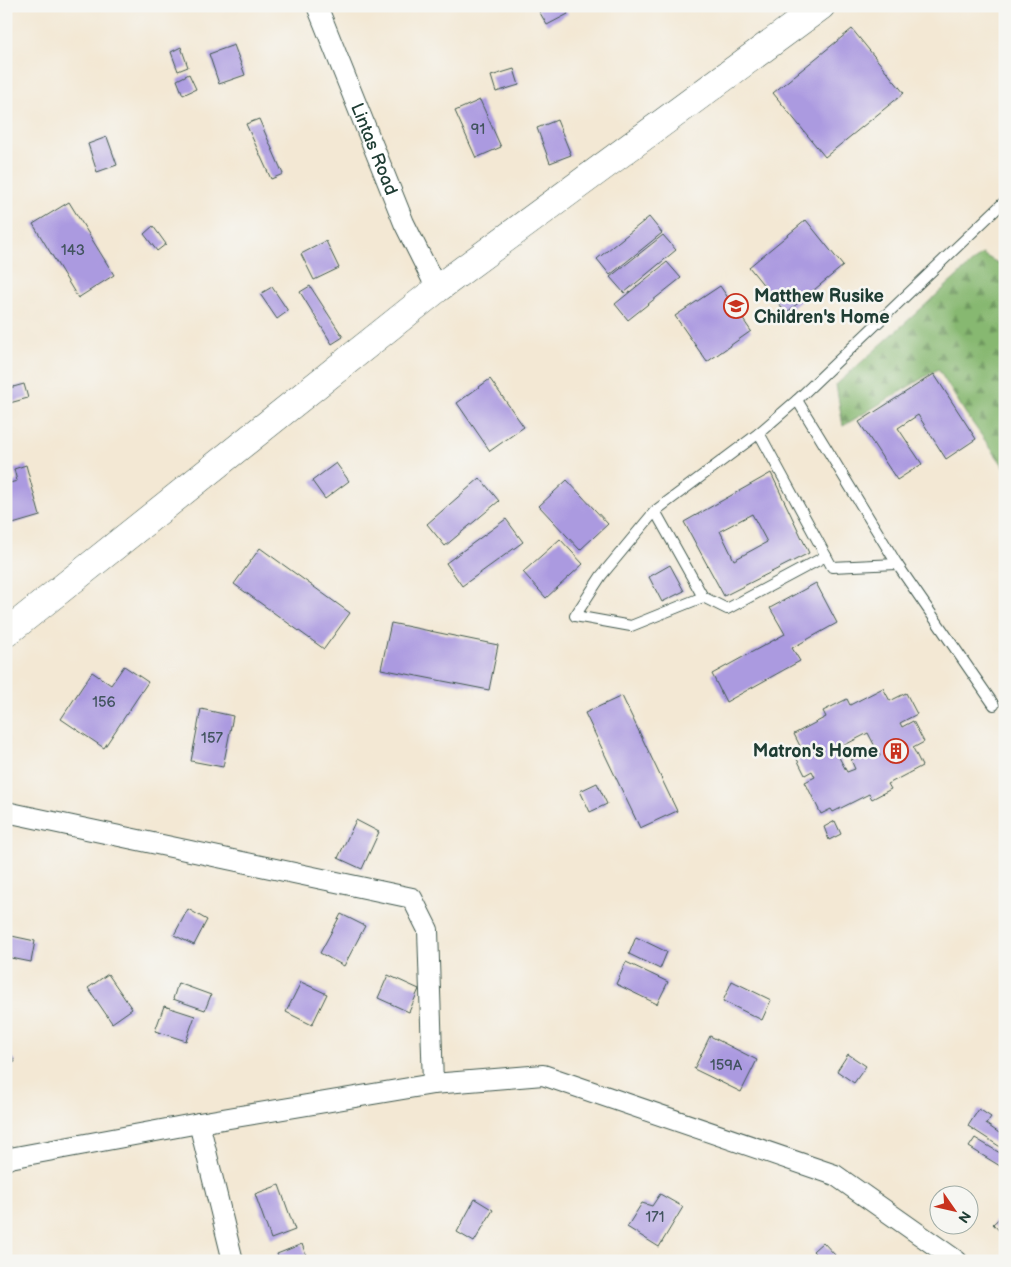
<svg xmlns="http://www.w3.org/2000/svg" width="1011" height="1267" viewBox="0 0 1011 1267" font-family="'Balsamiq Sans',sans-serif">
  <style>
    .forest { fill: url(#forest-firs); stroke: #537a52 }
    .building { fill: #ab9ae0; fill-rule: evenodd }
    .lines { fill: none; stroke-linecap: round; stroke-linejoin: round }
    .lane-casing { stroke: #3f574c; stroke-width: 12 }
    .street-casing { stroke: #3f574c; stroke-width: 22 }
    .secondary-casing { stroke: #3f574c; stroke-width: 29 }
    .lane { stroke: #fff; stroke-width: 10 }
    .street { stroke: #fff; stroke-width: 20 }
    .secondary { stroke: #fff; stroke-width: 28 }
    .labels { text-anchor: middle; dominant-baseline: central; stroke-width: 5; stroke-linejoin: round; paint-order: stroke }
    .number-label { font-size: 15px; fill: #42545f }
    .street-label { font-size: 18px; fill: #1f3d34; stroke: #f6f6f2 }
    .poi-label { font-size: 18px; font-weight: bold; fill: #1f3d34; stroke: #f6f6f2; text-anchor: start }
  </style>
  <defs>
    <pattern id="forest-firs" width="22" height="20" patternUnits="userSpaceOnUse" patternTransform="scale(1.25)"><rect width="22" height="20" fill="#87b871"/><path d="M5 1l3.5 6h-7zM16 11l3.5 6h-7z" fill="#6e975e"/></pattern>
  </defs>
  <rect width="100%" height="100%" fill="#f6f6f2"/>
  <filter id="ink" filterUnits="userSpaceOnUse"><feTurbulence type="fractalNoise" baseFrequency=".02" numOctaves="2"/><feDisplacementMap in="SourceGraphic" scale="10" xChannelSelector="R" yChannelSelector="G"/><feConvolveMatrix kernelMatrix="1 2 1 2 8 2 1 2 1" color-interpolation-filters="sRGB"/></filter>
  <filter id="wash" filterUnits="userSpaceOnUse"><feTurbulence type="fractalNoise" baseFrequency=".0096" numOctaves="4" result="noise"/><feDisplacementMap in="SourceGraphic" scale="20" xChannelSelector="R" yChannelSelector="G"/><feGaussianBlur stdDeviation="1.12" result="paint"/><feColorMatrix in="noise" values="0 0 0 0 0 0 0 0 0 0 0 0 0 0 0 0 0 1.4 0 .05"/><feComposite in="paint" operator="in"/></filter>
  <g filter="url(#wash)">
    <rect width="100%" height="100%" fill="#f3e8d4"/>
    <polygon class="forest" points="982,254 1005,267 1005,468 966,414 938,369 843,426 836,385"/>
    <g id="blocks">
      <g class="building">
        <polygon points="536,6 564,6 568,14 547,25"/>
        <polygon points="852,29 904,93 825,157 773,93"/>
        <polygon points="234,45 245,75 219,84 209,54"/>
        <polygon points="181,47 188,67 178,71 171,52"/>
        <polygon points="514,69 519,85 496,92 491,76"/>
        <polygon points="189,74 196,89 183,95 177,80"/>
        <polygon points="480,100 501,147 476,158 455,111"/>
        <polygon points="259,119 283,174 271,179 246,124"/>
        <polygon points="557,120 571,155 550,163 537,128"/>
        <polygon points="107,137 117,165 97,172 88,144"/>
        <polygon points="69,202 114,275 78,298 33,224"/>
        <polygon points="649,217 662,233 610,275 597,259"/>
        <polygon points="806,220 843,266 786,313 749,267"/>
        <polygon points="153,226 166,244 157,251 144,234"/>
        <polygon points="663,235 676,250 624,293 610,277"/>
        <polygon points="326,241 339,268 314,280 301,254"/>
        <polygon points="667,262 681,278 628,320 615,304"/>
        <polygon points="310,286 343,337 332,344 300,292"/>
        <polygon points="720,286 751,331 707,362 675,316"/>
        <polygon points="272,287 288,311 277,319 260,294"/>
        <polygon points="934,374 976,439 946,459 918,415 898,428 922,464 897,480 859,422"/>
        <polygon points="490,379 524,427 490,451 457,403"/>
        <polygon points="24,384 28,398 6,404 6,389"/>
        <polygon points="336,463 349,481 325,499 312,481"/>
        <polygon points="26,465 40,516 6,526 6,484 17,481 14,469"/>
        <path d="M771,473L809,553L724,596L684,522ZM752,514L767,542L734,560L720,531Z"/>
        <polygon points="480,478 499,501 445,546 427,524"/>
        <polygon points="567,480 608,524 580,550 539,506"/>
        <polygon points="506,519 523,542 462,586 446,563"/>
        <polygon points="560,539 583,564 546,598 523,572"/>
        <polygon points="260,548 350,613 324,649 234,584"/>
        <polygon points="670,565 684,591 662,602 649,577"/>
        <polygon points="816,583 837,623 792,648 800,661 726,702 712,674 785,634 770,608"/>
        <polygon points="391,623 498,645 489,690 381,669"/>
        <polygon points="124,666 148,682 104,748 61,719 92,672 111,685"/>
        <path d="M883,688L890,701L906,693L917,714L900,723L902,727L913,721L924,742L913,748L922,766L888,784L891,789L872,799L869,794L833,812L831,809L821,814L805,782L815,777L812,771L805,775L795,755L803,752L794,734L826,717L823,711L847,699L850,705ZM868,733L880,756L874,758L871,750L851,760L855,769L847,772L835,750Z"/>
        <polygon points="622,696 677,811 640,828 585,713"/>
        <polygon points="201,709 233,716 223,767 191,761"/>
        <polygon points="597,783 607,804 590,812 580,791"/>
        <polygon points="356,820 379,832 362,869 338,858"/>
        <polygon points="835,821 841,834 829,840 824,827"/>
        <polygon points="188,909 207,920 194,945 174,935"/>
        <polygon points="341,914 365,926 344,966 320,953"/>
        <polygon points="7,935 35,941 31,962 6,957"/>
        <polygon points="636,937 667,952 660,969 629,954"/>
        <polygon points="626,962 668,982 657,1004 616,984"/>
        <polygon points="108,974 132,1009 112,1023 88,988"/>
        <polygon points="388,975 419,989 409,1012 378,998"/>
        <polygon points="732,981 771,1000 762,1020 723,1001"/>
        <polygon points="301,982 327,994 312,1025 286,1012"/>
        <polygon points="178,983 211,995 205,1010 173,999"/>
        <polygon points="164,1006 195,1016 186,1041 155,1031"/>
        <polygon points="710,1036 757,1060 741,1092 694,1069"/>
        <polygon points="6,1044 15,1062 6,1066"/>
        <polygon points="848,1054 866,1066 854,1083 837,1071"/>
        <polygon points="979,1109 991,1117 986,1124 1005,1137 1005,1150 968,1126"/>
        <polygon points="975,1138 1005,1156 1000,1166 969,1147"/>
        <polygon points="279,1185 295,1230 271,1239 255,1194"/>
        <polygon points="660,1194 683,1207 659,1247 627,1227 642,1203 652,1206"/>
        <polygon points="475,1199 493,1210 474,1242 457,1232"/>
        <polygon points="1005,1213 1005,1237 993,1224"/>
        <polygon points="823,1242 835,1255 830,1261 822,1261 813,1251"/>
        <polygon points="302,1244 308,1261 280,1261 277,1254"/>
      </g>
    </g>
  </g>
  <g filter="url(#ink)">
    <use href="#blocks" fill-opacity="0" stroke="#3f574c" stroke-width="1"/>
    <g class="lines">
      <defs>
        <g id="lane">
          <polyline points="797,400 759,433 655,511 601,576 575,616 631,626 703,597 727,609 826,556"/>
          <polyline points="759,433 832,567 897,564"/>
          <polyline points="655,511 703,597"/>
          <polyline points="994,705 897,564 797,400 1005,201"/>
        </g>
        <g id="street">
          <path id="s1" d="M317,6L404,223L437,289"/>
          <polyline points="6,811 11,813 412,898 428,930 433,1084"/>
          <polyline points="199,1123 233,1261"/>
          <polyline points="6,1160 10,1158 199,1123 433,1084 543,1075 835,1175 957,1261"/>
        </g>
        <polyline id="secondary" points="6,633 437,289 821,6"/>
      </defs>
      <use href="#lane" class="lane-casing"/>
      <use href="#street" class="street-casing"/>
      <use href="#secondary" class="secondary-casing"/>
      <use href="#lane" class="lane"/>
      <use href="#street" class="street"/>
      <use href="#secondary" class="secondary"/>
    </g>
  </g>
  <defs>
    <symbol id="school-ring" viewBox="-11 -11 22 22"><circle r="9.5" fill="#f6f6f2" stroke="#c8321e" stroke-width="1.5"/><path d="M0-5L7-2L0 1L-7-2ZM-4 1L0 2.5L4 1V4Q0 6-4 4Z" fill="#c8321e"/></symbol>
    <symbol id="building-ring" viewBox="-11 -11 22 22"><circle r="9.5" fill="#f6f6f2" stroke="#c8321e" stroke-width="1.5"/><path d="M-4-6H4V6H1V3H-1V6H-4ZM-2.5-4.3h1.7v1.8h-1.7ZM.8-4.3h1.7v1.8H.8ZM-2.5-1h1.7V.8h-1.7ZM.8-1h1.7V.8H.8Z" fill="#c8321e"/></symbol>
  </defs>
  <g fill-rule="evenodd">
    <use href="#school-ring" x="722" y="292" width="28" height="28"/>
    <use href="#building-ring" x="882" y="737" width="28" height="28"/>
  </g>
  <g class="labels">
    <g class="number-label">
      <text x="478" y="129">91</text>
      <text x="73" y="250">143</text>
      <text x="104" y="702">156</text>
      <text x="212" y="738">157</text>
      <text x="726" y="1065">159A</text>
      <text x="655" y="1217">171</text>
    </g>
    <g class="street-label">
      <text stroke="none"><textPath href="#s1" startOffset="154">Lintas Road</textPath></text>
    </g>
    <g class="poi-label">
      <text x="754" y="296">Matthew Rusike<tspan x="754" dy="21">Children's Home</tspan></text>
      <text x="878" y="751" text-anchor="end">Matron's Home</text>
    </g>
  </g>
  <rect width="1011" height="1267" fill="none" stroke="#f6f6f2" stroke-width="25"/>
  <g transform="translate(954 1210) rotate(124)"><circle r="24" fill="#f6f6f2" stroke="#a0aca6"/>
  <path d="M0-4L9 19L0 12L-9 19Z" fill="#c8321e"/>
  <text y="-8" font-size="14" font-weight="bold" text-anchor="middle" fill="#1f3d34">N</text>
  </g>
</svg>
